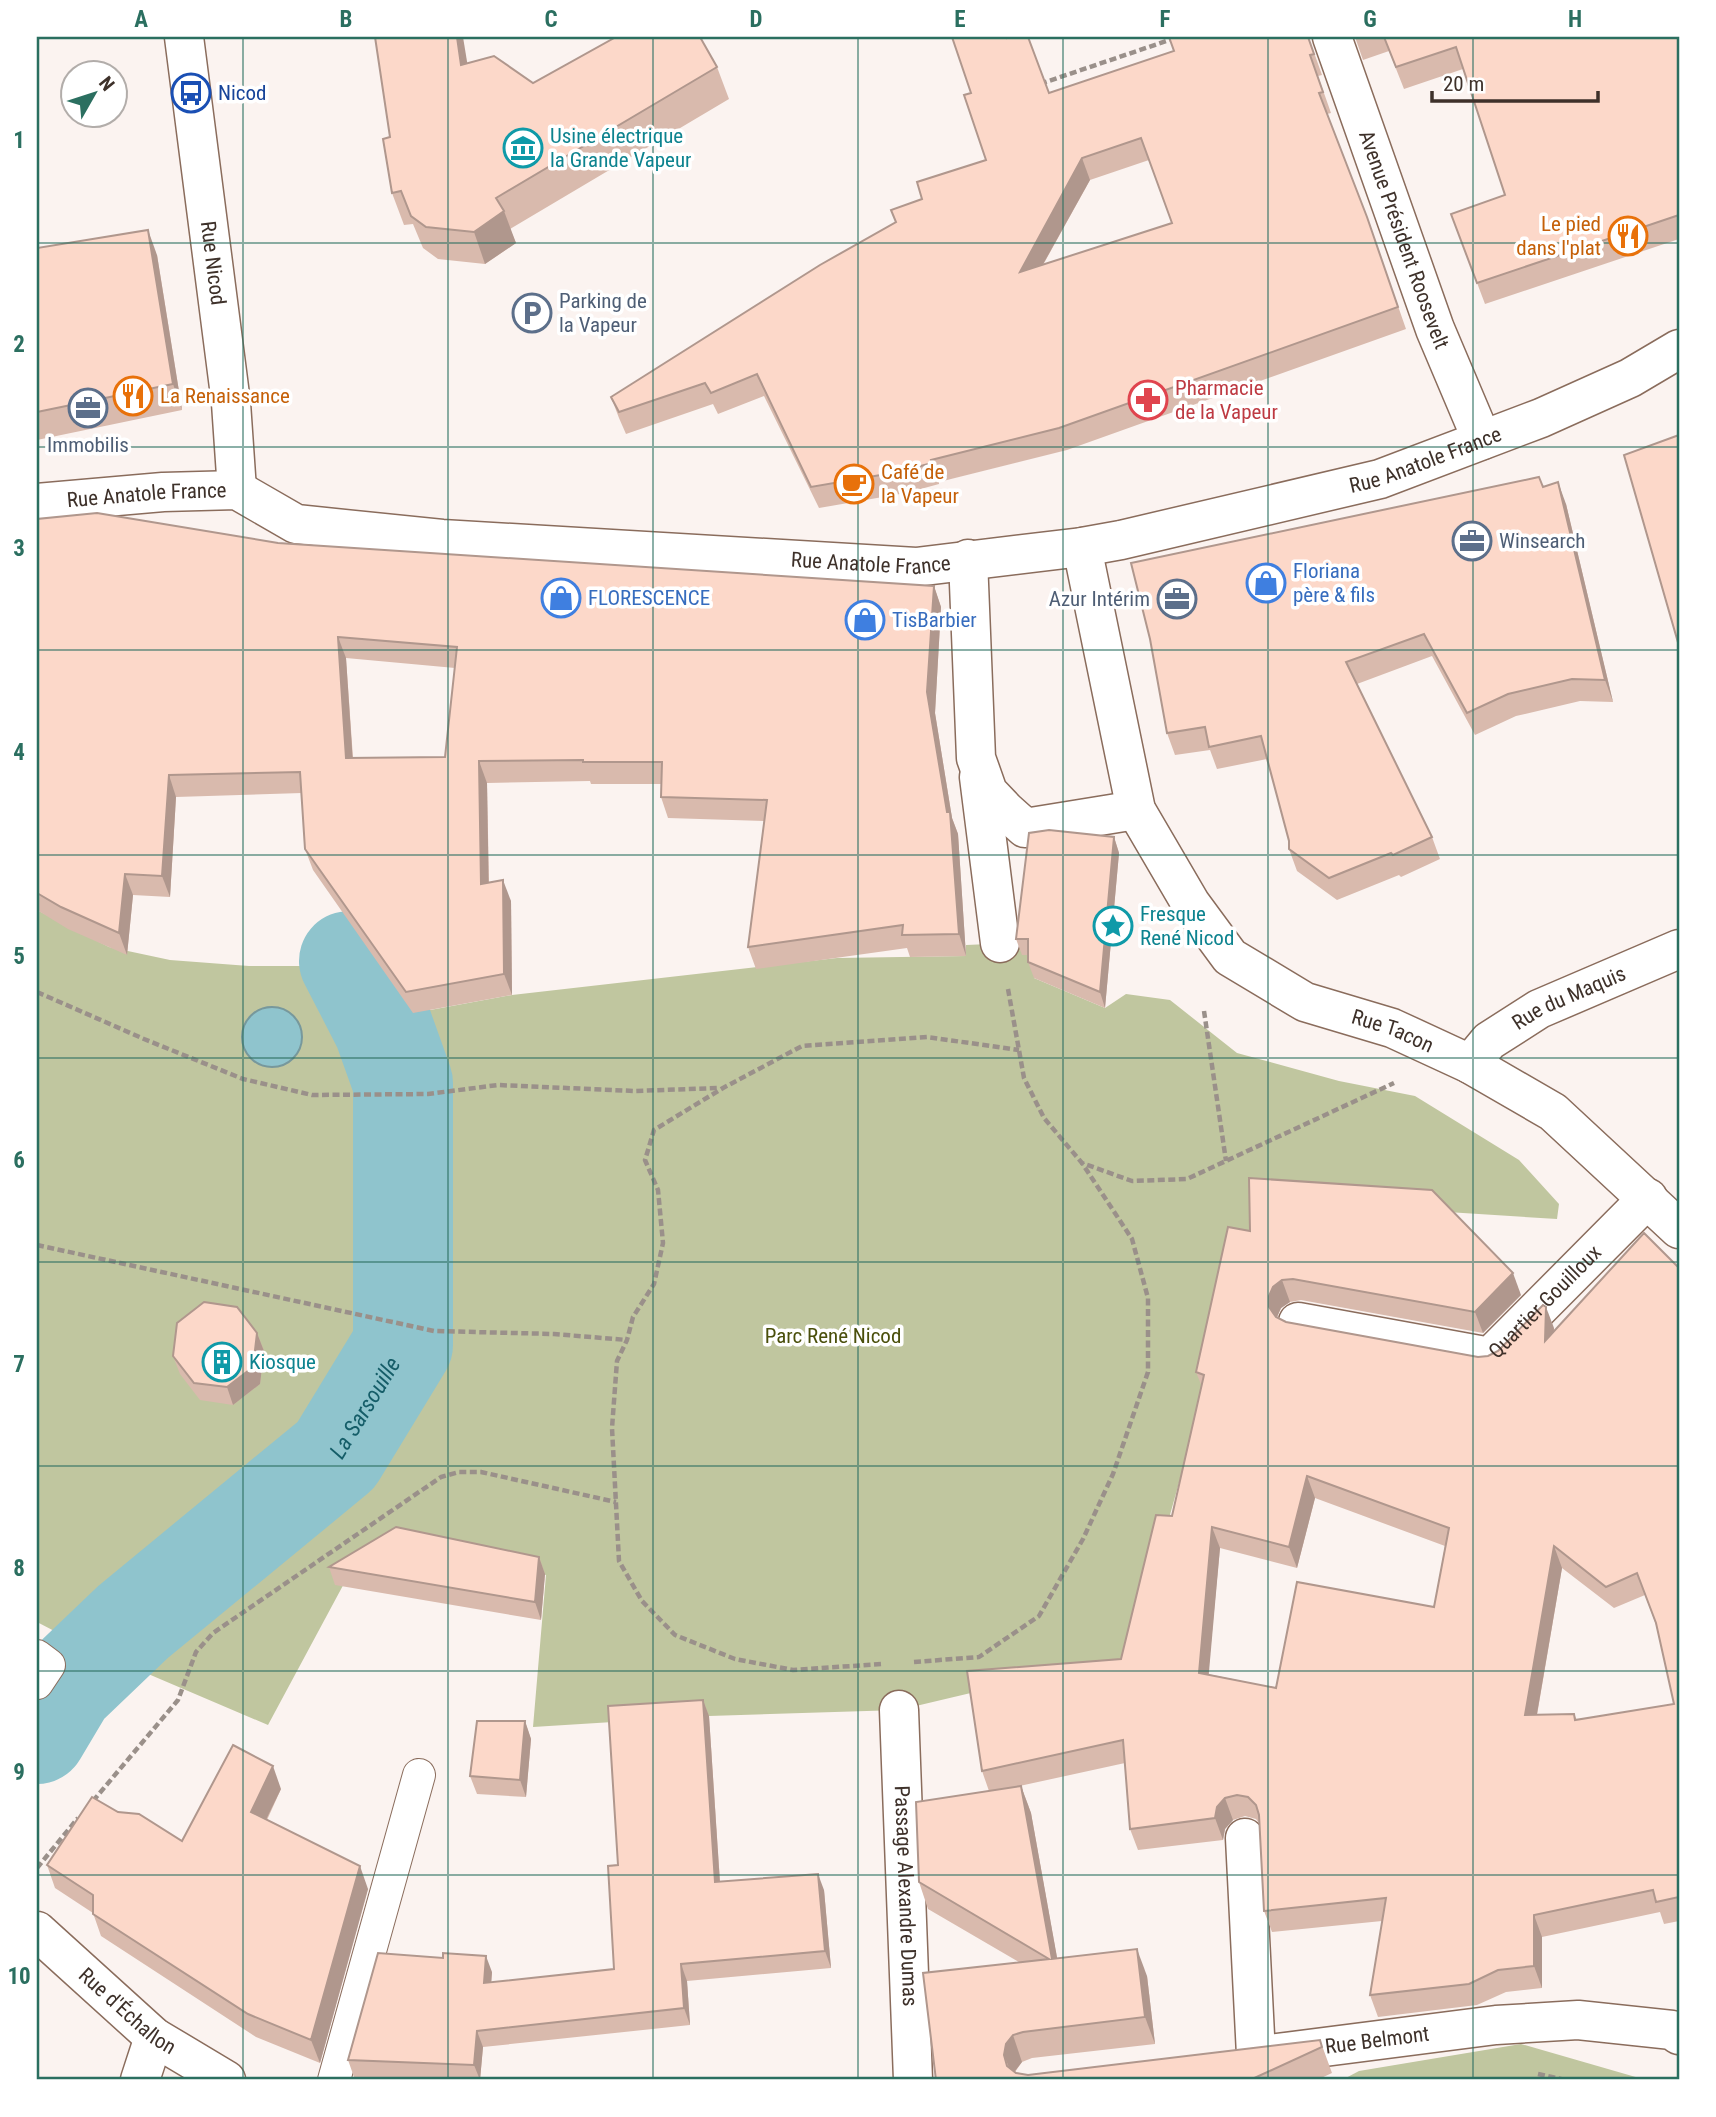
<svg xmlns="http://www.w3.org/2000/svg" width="1716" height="2117" viewBox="0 0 1716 2117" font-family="'Roboto Condensed',sans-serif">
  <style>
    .green { fill: #c0c69f }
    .water { fill: #8fc4cd; stroke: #77989c; stroke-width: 2 }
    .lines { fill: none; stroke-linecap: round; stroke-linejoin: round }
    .river { stroke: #8fc4cd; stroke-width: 100 }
    .lane-casing { stroke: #8a6c5c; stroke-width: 34 }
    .street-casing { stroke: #8a6c5c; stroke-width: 41 }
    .secondary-casing { stroke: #8a6c5c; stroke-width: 41 }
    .path { stroke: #9a908a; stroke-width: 4.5; stroke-dasharray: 7 3.5; stroke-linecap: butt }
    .lane { stroke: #fff; stroke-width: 32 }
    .street { stroke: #fff; stroke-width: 38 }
    .secondary { stroke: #fff; stroke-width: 38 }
    .wall { fill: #d9baad; fill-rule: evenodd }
    .shaded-wall { fill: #b0978d }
    .building { fill: #fcd8c9; stroke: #b0978d; stroke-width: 2; fill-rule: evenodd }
    .grid { fill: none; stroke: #2b6f60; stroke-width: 2; stroke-opacity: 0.55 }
    .labels { text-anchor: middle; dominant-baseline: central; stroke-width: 7; stroke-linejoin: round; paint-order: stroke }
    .transit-label { font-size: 21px; fill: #164399; stroke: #fff; text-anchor: start }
    .culture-label { font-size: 21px; fill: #0d838f; stroke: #fff; text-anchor: start }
    .food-label { font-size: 21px; fill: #c56008; stroke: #fff; text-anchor: start }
    .street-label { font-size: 21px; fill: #3e312a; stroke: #fff }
    .service-label { font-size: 21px; fill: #4e5e75; stroke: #fff; text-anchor: start }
    .health-label { font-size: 21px; fill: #be3a42; stroke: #fff; text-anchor: start }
    .shop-label { font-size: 21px; fill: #366cbe; stroke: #fff; text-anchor: start }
    .park-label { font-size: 21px; fill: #4a4f0b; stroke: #fff }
    .water-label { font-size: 23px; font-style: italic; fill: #155d68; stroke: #fff }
    .neatline { fill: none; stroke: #2b6f60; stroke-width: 2.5 }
    .grid-label { font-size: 23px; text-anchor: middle; font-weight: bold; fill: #2b6f60 }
  </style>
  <rect width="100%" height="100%" fill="#fbf3f0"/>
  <g class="green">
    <polygon points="37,910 109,947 170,960 249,966 379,966 414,1013 512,995 837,958 966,956 966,945 1034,942 1034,978 1105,1008 1126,994 1170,1000 1237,1053 1339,1081 1415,1096 1519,1160 1559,1204 1557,1219 1257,1200 1258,1252 1204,1394 1164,1536 1129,1680 975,1692 899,1710 709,1716 533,1727 546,1575 403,1544 347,1578 268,1725 85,1647 37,1622"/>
    <polygon points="1521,2044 1646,2080 1342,2080 1359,2071"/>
  </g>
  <circle class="water" cx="272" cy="1037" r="30"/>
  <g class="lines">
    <path class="river" id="s1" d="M37,1734L65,1687L133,1622L336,1455L403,1345V1083L383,1027L349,961"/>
    <defs>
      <g id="lane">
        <polyline points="37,1656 49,1665 37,1683"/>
        <polyline points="334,2080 419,1775"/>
      </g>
      <g id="street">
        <path id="s2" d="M184,37L231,403L237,490"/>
        <path id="s3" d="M1332,37L1435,329L1482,440"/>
        <path id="s4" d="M1082,547L1136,810L1191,904L1230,957L1305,1002L1392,1028L1470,1064L1553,1112L1679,1229"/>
        <polyline points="968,559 976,758 988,792 1006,811 1025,828 1136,810"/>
        <polyline points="979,777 1000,943"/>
        <path id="s5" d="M1470,1064L1489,1041L1539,1009L1679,949"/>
        <path id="s6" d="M1298,1322L1490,1357L1648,1198"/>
        <path id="s7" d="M899,1710L913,2080"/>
        <polyline points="1245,1838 1256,2055"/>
        <path id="s8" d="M1270,2054L1496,2025L1578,2020L1672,2030L1679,2035"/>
        <polyline points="140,2080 154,2037"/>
      </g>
      <g id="secondary">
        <path id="s9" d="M37,503L163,492L237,490L296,524L442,539L916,567L1082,547L1121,540L1380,479L1541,418L1630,378L1679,349"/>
        <path id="s10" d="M37,1931L154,2037L226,2080"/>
      </g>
    </defs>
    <use href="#lane" class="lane-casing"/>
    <use href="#street" class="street-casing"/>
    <use href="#secondary" class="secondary-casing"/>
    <g class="path">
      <polyline points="1040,84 1178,37"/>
      <polyline points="1008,989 1024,1078 1044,1118 1082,1163 1132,1181 1187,1179 1394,1083"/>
      <polyline points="37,992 144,1039 243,1079 312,1095 428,1094 498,1085 635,1091 719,1088"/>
      <polyline points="1204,1011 1226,1161"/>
      <polyline points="37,1245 434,1331 554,1334 627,1340"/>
      <polyline points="914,1662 979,1657 1039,1616 1083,1539 1113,1474 1148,1372 1148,1298 1132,1239 1082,1163"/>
      <polyline points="881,1664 793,1670 735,1659 675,1635 642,1601 619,1561 612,1428 617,1361 627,1340 633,1317 654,1284 663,1243 658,1190 645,1160 654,1130 723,1088 802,1046 927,1037 1019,1050"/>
      <polyline points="93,1801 178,1700 196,1652 213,1633 441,1477 459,1472 481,1472 616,1502"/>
      <polyline points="37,1868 78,1818"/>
      <polyline points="1538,2074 1565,2080"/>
    </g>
    <use href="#lane" class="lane"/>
    <use href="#street" class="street"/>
    <use href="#secondary" class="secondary"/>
  </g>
  <g class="wall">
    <polygon points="1355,37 1679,37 1679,239 1485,304 1451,214 1505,195 1463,69 1404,89 1389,51 1363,60"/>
    <path d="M1311,44L1322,75L1318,76L1331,113L1327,114L1367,217L1406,329L1067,450L939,482V484L906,493L819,508L764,396L718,414L713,404L626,434L619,418L611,397L896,222L891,210L922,199L986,160L1049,93ZM1149,160L1172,223L1043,265L1090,180Z"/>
    <polygon points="468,64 533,83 717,67 729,99 510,229 516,243 485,264 438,259 423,248 413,224 404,225 392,193 390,137"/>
    <polygon points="37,248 157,255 182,410 37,440"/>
    <polygon points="1543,487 1566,504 1613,702 1580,701 1516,716 1475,735 1432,656 1357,684 1432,837 1440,859 1401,877 1399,875 1337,900 1297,871 1289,849 1289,841 1267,759 1217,769 1210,750 1175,755 1167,733"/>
    <path d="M37,519L278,543L934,586L941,607L935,713L952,818L958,834L966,956L910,957L907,948L756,969L748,947L764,821L668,818L661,797V784H591L590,781L487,783L489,883L511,901L512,995L413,1013L313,870L305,849L302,793L176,797L170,897L133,895L127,955L68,929L37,910ZM346,658L455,668L445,757L353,758Z"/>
    <polygon points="1114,837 1119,853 1105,1008 1034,978 1028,962 1028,955 1022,955 1016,939"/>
    <path d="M1228,1227L1521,1295L1483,1333L1301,1300L1290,1302L1281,1308L1277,1317L1286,1322L1478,1357L1488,1356L1554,1328L1553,1332L1679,1268V1921L1664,1924L1660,1912L1542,1937V1988L1506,1992L1477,2005L1378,2017L1370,1995L1382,1921L1272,1932L1264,1911L1259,1823L1256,1819L1245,1816L1233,1820L1225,1829L1223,1840L1138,1850L1130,1829L1125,1763L1015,1787L1021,1786L1031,1813L1057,1958L1147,1976L1155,2044L1032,2058L1022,2062L1015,2072L1028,2075L1320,2040L1332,2073L1317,2080H936L1019,1962L928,1909L919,1882L989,1791L982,1771L1121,1659L1172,1516L1202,1387L1196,1372ZM1315,1498L1445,1546L1434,1607L1276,1688L1208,1674L1220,1548L1297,1568ZM1562,1568L1614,1608L1645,1595L1656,1625L1674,1704L1577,1720L1574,1714L1537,1715Z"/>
    <polygon points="257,1333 264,1351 260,1384 233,1405 200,1400 180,1374 173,1356"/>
    <polygon points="539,1557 545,1574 541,1620 335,1585 329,1567"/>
    <polygon points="703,1700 709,1716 720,1882 824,1890 831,1968 687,1981 690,2025 483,2047 480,2080 354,2077 348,2060 492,1972 491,1983 614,1969 618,1865"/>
    <polygon points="525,1721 531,1739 526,1797 477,1794 470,1776"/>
    <polygon points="281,1789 267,1820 368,1889 320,2063 256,2037 101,1936 93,1913 55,1888 47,1865 118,1812 182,1841"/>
  </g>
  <g class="shaded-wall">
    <polygon points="457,37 463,37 473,98 461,65"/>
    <polygon points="1082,158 1090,180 1027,293 1020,272"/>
    <polygon points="504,211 516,243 485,264 474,232"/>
    <polygon points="148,230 157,255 182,410 173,384"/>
    <polygon points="1558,482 1566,504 1613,702 1605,680"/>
    <polygon points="934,586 941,607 935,713 952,818 958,834 966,956 959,934 947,812 927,692"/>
    <polygon points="338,637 346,658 354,779 346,758"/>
    <polygon points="479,761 487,783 489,906 481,884"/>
    <polygon points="169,775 176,797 170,897 162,876"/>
    <polygon points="1114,837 1119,853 1105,1008 1100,992"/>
    <polygon points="125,874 133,895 127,955 119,933"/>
    <polygon points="503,880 511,901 512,995 504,974"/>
    <polygon points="1513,1273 1521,1295 1483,1333 1475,1312"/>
    <polygon points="1282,1280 1290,1302 1281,1308 1277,1317 1269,1307 1269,1296 1273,1287"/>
    <polygon points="1546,1307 1554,1328 1552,1363 1545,1341"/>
    <polygon points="257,1333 264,1351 260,1384 233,1405 227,1387"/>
    <polygon points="1307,1476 1315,1498 1297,1568 1289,1547"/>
    <polygon points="1212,1527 1220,1548 1207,1694 1199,1673"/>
    <polygon points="1554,1546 1562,1568 1533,1737 1525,1715"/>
    <polygon points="539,1557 545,1574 541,1620 535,1602"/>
    <polygon points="703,1700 709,1716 721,1899 715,1882"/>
    <polygon points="525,1721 531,1739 526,1797 520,1780"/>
    <polygon points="273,1766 281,1789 259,1834 251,1812"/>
    <polygon points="1021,1786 1031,1813 1062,1985 1052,1959"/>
    <polygon points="1225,1798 1233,1820 1225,1829 1223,1840 1215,1818 1217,1807"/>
    <polygon points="360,1866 368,1889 320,2063 311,2040"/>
    <polygon points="818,1874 824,1890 831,1968 825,1951"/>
    <polygon points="1534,1915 1542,1937 1542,1988 1534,1966"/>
    <polygon points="1137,1949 1147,1976 1155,2044 1145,2017"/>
    <polygon points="486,1956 492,1972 490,2000 484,1983"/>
    <polygon points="681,1964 687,1981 690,2025 684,2008"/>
    <polygon points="477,2031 483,2047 480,2080 474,2065"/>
    <polygon points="1013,2035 1022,2062 1015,2071 1014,2080 1004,2055 1006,2044"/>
  </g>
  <g class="building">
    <polygon points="375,37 457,37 461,65 494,56 533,83 616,37 700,37 717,67 496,198 504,211 474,232 426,227 411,216 401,191 392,193 383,139 390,137"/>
    <path d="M952,37H1007V38L1011,37H1028L1049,93L1174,51L1169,37H1308L1314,54L1310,55L1323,92L1319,93L1367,217L1398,307L1059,428L931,460L932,463L898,472L811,487L757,374L711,393L705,383L619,412L611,397L820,265L896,222L891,210L922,199L917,182L986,160L964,95L971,93ZM1141,138L1172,223L1020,272L1082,158Z"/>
    <polygon points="1384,37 1679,37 1679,215 1477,283 1451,214 1505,195 1456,47 1396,67"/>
    <polygon points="148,230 173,384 37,412 37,248"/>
    <polygon points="1679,435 1679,646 1624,455"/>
    <polygon points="1539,477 1543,487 1558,482 1605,680 1572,679 1508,694 1467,713 1424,634 1346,662 1432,837 1393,855 1391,853 1329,878 1289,849 1289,841 1261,736 1209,747 1205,727 1167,733 1150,639 1131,563"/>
    <path d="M97,513L278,543L934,586L927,692L947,812H950L959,934L902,935L903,925L748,947L767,800L661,797L662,762H583V760L479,761L481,884L503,880L504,974L406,992L305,849L300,772L169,775L162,876L125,874L119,933L61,907L37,893V519ZM338,637L457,647L445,757L346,758Z"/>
    <polygon points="1049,830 1114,837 1100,992 1028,962 1028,939 1016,939 1029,833"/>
    <path d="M1249,1178L1432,1190L1513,1273L1475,1312L1293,1279L1282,1280L1273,1287L1269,1296V1307L1276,1317L1286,1322L1478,1357L1488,1356L1498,1351L1543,1305L1546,1307L1545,1341L1644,1233L1679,1268V1897L1656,1902L1653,1890L1534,1915V1966L1498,1970L1469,1984L1370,1995L1386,1898L1264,1911L1259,1815L1256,1805L1248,1797L1237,1795L1225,1798L1217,1807L1215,1818L1130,1829L1123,1740L982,1771L967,1671L1121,1659L1156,1515L1172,1516L1204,1375L1196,1372L1228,1227L1250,1231ZM1307,1476L1449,1528L1434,1607L1297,1582L1276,1688L1199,1673L1212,1527L1289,1547ZM1554,1546L1606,1587L1637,1573L1656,1623L1674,1704L1575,1720L1574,1714L1525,1715Z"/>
    <polygon points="204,1302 237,1307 257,1333 253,1367 227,1387 194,1383 173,1356 177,1323"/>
    <polygon points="396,1527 539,1557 535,1602 329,1567"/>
    <polygon points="703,1700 715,1882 818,1874 825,1951 681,1964 684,2008 477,2031 474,2065 348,2060 378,1953 443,1958 443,1953 486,1956 484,1983 614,1969 608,1866 618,1865 608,1706"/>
    <polygon points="477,1721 525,1721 520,1780 470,1776"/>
    <polygon points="233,1745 273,1766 251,1812 360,1866 311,2040 248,2014 93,1914 93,1895 47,1865 92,1797 118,1812 139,1814 182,1841"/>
    <polygon points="1021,1786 1052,1959 1137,1949 1145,2017 1023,2032 1013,2035 1006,2044 1004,2055 1007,2066 1016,2073 1028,2075 1320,2040 1322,2047 1250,2080 936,2080 923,1973 1049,1959 919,1882 916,1802"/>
  </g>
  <path class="grid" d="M243,37V2080M448,37V2080M653,37V2080M858,37V2080M1063,37V2080M1268,37V2080M1473,37V2080M37,243H1679M37,447H1679M37,650H1679M37,855H1679M37,1058H1679M37,1262H1679M37,1466H1679M37,1671H1679M37,1875H1679"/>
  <defs>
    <symbol id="bus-ring" viewBox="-11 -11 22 22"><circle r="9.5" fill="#fff" stroke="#1a4fb4" stroke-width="1.5"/><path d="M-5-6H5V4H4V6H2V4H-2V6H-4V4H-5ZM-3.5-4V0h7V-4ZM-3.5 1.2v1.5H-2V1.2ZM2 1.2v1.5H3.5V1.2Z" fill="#1a4fb4"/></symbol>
    <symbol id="museum-ring" viewBox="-11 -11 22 22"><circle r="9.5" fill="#fff" stroke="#0f9aa8" stroke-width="1.5"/><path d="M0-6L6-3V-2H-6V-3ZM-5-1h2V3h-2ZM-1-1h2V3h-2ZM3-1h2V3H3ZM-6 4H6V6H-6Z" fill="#0f9aa8"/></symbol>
    <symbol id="restaurant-ring" viewBox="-11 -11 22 22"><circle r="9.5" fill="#fff" stroke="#e8710a" stroke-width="1.5"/><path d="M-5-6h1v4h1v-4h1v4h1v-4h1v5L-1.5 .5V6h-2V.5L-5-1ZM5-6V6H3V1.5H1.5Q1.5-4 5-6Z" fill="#e8710a"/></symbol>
    <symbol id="parking-ring" viewBox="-11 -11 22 22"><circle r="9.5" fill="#fff" stroke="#5c6f8a" stroke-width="1.5"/><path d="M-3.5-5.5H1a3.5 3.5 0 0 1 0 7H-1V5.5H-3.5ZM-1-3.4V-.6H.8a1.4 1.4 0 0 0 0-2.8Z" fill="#5c6f8a"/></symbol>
    <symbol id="pharmacy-ring" viewBox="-11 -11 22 22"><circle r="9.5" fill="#fff" stroke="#e0444e" stroke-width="1.5"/><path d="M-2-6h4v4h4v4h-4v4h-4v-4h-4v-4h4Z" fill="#e0444e"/></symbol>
    <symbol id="office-ring" viewBox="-11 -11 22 22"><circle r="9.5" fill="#fff" stroke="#5c6f8a" stroke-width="1.5"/><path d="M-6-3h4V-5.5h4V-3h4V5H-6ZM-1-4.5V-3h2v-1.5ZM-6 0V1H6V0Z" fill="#5c6f8a"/></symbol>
    <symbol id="cafe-ring" viewBox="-11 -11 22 22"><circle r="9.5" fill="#fff" stroke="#e8710a" stroke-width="1.5"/><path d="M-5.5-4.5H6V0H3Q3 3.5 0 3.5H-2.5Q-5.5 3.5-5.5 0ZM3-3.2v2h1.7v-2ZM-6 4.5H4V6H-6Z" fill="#e8710a"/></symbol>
    <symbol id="shop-ring" viewBox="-11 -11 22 22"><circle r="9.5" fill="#fff" stroke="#3f7fe0" stroke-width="1.5"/><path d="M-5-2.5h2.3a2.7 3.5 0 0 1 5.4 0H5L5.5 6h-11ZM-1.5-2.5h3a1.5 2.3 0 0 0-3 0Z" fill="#3f7fe0"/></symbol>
    <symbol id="sight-ring" viewBox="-11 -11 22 22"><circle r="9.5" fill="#fff" stroke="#0f9aa8" stroke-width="1.5"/><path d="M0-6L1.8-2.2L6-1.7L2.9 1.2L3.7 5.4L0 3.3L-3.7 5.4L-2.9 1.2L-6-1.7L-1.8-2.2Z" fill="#0f9aa8"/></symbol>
    <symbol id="building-ring" viewBox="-11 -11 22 22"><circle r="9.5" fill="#fff" stroke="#0f9aa8" stroke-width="1.5"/><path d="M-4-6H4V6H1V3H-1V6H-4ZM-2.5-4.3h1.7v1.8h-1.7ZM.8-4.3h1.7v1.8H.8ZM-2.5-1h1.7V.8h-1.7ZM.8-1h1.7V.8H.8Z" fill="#0f9aa8"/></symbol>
  </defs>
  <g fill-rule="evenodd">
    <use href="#bus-ring" x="169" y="71" width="44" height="44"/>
    <use href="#museum-ring" x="501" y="126" width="44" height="44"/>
    <use href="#restaurant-ring" x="1606" y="214" width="44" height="44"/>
    <use href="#parking-ring" x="510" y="291" width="44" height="44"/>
    <use href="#restaurant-ring" x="111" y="374" width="44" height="44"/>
    <use href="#pharmacy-ring" x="1126" y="378" width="44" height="44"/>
    <use href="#office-ring" x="66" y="386" width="44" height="44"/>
    <use href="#cafe-ring" x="832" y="462" width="44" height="44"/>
    <use href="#office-ring" x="1450" y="519" width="44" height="44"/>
    <use href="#shop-ring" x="1244" y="561" width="44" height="44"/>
    <use href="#shop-ring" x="539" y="576" width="44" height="44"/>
    <use href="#office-ring" x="1155" y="577" width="44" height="44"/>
    <use href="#shop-ring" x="843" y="598" width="44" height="44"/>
    <use href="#sight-ring" x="1091" y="904" width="44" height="44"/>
    <use href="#building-ring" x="200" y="1340" width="44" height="44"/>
  </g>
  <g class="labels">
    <g class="transit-label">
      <text x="218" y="93">Nicod</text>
    </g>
    <g class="culture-label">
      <text x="550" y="136">Usine électrique<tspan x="550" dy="24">la Grande Vapeur</tspan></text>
      <text x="1140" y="914">Fresque<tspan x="1140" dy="24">René Nicod</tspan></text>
      <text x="249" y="1362">Kiosque</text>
    </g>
    <g class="food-label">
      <text x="1601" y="224" text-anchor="end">Le pied<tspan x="1601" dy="24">dans l'plat</tspan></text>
      <text x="160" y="396">La Renaissance</text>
      <text x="881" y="472">Café de<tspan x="881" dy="24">la Vapeur</tspan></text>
    </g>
    <g class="street-label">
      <text stroke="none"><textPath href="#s3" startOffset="215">Avenue Président Roosevelt</textPath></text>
      <text stroke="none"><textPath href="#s2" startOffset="228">Rue Nicod</textPath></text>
      <text stroke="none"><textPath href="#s9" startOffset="1412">Rue Anatole France</textPath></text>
      <text stroke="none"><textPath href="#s9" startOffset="110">Rue Anatole France</textPath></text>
      <text stroke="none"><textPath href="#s9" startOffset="845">Rue Anatole France</textPath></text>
      <text stroke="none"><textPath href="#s5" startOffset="121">Rue du Maquis</textPath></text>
      <text stroke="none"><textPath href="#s4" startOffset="623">Rue Tacon</textPath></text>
      <text stroke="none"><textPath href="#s6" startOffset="273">Quartier Gouilloux</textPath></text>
      <text stroke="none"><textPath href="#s7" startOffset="186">Passage Alexandre Dumas</textPath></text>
      <text stroke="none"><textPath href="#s10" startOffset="121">Rue d'Échallon</textPath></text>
      <text stroke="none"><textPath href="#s8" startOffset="108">Rue Belmont</textPath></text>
    </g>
    <g class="service-label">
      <text x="559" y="301">Parking de<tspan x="559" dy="24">la Vapeur</tspan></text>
      <text x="88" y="445" text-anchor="middle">Immobilis</text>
      <text x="1499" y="541">Winsearch</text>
      <text x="1150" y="599" text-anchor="end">Azur Intérim</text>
    </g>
    <g class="health-label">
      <text x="1175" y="388">Pharmacie<tspan x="1175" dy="24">de la Vapeur</tspan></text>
    </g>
    <g class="shop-label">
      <text x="1293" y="571">Floriana<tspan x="1293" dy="24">père &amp; fils</tspan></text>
      <text x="588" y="598">FLORESCENCE</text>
      <text x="892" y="620">TisBarbier</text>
    </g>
    <g class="park-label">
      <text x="833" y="1336">Parc René Nicod</text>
    </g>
    <g class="water-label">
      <text stroke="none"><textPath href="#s1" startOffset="467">La Sarsouille</textPath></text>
    </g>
  </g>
  <rect width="1716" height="2117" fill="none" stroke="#ffffff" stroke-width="77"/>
  <g transform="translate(94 94) rotate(51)"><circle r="33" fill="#ffffff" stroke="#b2adaa" stroke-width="2"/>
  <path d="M0-5L12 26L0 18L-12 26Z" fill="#2b6f60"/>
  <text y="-10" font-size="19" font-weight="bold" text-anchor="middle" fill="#3e312a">N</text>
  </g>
  <path d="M1432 91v10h166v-10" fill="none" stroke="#3e312a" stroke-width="3.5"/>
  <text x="1443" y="91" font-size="21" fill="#3e312a" stroke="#ffffff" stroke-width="5" paint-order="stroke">20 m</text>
  <rect x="38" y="38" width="1640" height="2040" class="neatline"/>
  <g class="grid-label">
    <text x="141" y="27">A</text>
    <text x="346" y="27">B</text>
    <text x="551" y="27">C</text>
    <text x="756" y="27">D</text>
    <text x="960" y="27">E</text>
    <text x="1165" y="27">F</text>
    <text x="1370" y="27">G</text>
    <text x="1575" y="27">H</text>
    <text x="19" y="148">1</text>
    <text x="19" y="352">2</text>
    <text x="19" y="556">3</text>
    <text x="19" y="760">4</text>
    <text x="19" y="964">5</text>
    <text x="19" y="1168">6</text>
    <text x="19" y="1372">7</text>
    <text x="19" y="1576">8</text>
    <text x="19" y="1780">9</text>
    <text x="19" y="1984">10</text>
  </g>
</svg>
